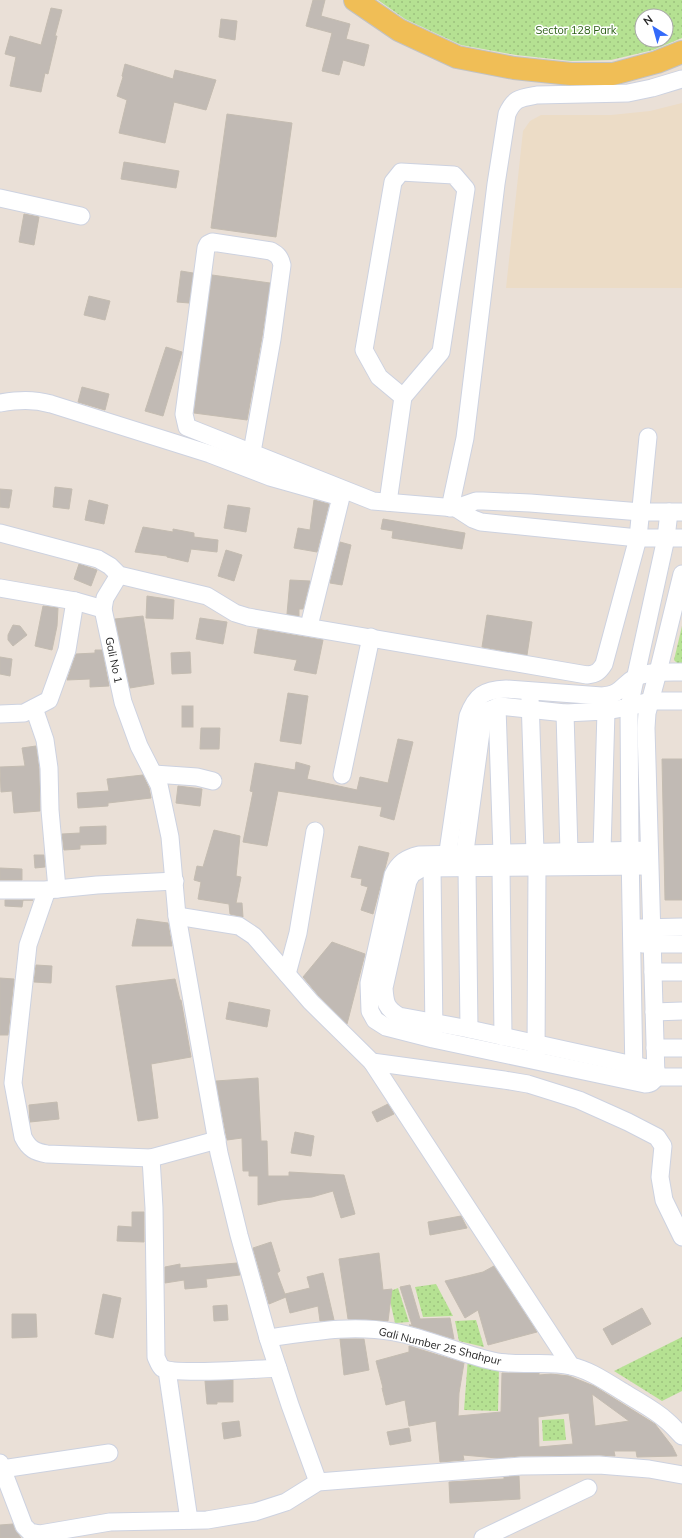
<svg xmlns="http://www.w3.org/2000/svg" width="682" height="1538" viewBox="0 0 682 1538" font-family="Mulish,sans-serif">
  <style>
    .education { fill: #ecdcc6 }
    .green { fill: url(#green-dots); fill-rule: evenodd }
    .building { fill: #c1bab4; stroke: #c4bcb1; fill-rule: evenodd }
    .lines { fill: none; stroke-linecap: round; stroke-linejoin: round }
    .minor-casing { stroke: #cdd2e0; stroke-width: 19 }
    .major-casing { stroke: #c2c2c2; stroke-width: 24 }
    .minor { stroke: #fff; stroke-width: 17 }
    .major { stroke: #f0be56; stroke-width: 22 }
    .labels { text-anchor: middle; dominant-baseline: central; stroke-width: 3; stroke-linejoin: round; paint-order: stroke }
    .park-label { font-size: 11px; fill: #2e6118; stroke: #fff }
    .street-label { font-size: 11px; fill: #262626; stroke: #fff }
  </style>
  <defs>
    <pattern id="green-dots" width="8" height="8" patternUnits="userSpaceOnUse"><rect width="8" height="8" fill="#b5e192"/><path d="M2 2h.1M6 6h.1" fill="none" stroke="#9cc17e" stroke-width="1.8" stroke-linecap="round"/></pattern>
  </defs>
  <rect width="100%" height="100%" fill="#eae0d7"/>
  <polygon class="education" points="682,103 682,288 506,288 523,131 530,121 541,115 611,115 650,111"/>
  <g class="green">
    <path d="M378,0H682V38L653,50L611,60L571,61L516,55L461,45L405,19ZM642,16H666V40H642Z"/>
    <polygon points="682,626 682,664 678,664 674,660"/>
    <polygon points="436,1284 453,1316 423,1317 415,1287"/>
    <polygon points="398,1288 409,1322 395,1323 388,1292"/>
    <polygon points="476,1320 484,1347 459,1341 455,1321"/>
    <polygon points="682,1337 682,1391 662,1401 614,1371"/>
    <polygon points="468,1358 499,1367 498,1411 464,1410"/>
    <polygon points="564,1419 566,1440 543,1441 542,1420"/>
  </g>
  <g class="building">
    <polygon points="313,0 325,0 321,16 350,24 346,39 369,45 364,66 343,60 339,75 322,71 332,33 306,26"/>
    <polygon points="51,8 62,10 55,36 57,36 48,74 45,73 41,92 10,86 16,57 5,54 10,36 41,45"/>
    <polygon points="221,19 237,21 235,40 219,37"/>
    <polygon points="125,64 173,79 175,70 216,80 206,110 174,102 165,143 119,133 127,100 117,96 123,77 122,76"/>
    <polygon points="227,114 292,123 276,237 211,228"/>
    <polygon points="124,162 179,171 176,188 121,179"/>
    <polygon points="24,214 39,217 34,245 19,242"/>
    <polygon points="181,271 193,273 189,303 177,302"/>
    <polygon points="212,275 270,283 262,337 247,420 194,413"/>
    <polygon points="89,296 110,301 105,320 84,315"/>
    <polygon points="166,347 182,352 163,416 145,411"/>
    <polygon points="82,387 109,394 105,410 78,402"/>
    <polygon points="55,487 72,489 69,509 53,507"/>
    <polygon points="0,489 12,490 9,508 0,507"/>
    <polygon points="89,500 108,505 104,524 85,520"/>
    <polygon points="314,500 329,504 317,552 294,548 298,528 310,530"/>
    <polygon points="228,505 250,508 246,532 224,528"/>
    <polygon points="383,519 465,533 462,549 392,538 393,531 381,529"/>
    <polygon points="143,527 173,532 173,529 194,533 194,537 218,540 217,552 191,549 188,562 167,557 167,556 135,552"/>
    <polygon points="340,542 351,545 342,585 330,583"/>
    <polygon points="226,550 242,555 234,581 218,576"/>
    <polygon points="79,564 97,570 91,586 74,579"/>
    <polygon points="290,580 310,581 303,609 299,609 299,616 287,614"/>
    <polygon points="147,596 174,600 173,619 146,618"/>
    <polygon points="43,606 58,608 57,626 52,650 35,646"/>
    <polygon points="487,615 532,622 527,655 482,647"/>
    <polygon points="143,616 154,684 130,688 115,619"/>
    <polygon points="200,618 227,622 223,644 196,639"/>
    <polygon points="13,625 20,626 27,635 13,646 8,640 8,635"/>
    <polygon points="258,629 323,640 316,674 294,670 297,660 254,653"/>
    <polygon points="95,650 102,650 109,686 90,687 90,679 67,680 76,654 95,653"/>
    <polygon points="190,652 191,673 172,674 171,653"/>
    <polygon points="0,657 12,659 10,676 0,674"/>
    <polygon points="288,693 308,696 301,744 280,741"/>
    <rect x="182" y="706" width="11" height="21"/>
    <polygon points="201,728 220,728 219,749 200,749"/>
    <polygon points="398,739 413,742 394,820 380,816 382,807 278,791 267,846 243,842 253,792 250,791 255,763 295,770 296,762 310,766 307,779 357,790 360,777 388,783"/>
    <polygon points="36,746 39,769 40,811 14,813 12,791 1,792 0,767 25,766 22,748"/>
    <polygon points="662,759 682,759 682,900 665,900"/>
    <polygon points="143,775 149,788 151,798 108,803 108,806 78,808 77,793 109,791 107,779"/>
    <polygon points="178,786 202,789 200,806 176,803"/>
    <polygon points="106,826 106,844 80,845 80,849 64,850 62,834 80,833 80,827"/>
    <polygon points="214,830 240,836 236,876 241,877 236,903 242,903 243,917 230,914 229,904 198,899 201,882 194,880 197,866 203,867"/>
    <polygon points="359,846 389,853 373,914 361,910 368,887 361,885 362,879 351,877"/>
    <polygon points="34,855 44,855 45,867 35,868"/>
    <polygon points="0,868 22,869 22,880 0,880"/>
    <polygon points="5,900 33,900 23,900 22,907 5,906"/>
    <polygon points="137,919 168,923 172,946 132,946"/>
    <polygon points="332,942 365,954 347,1024 318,995 303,977"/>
    <polygon points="36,965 52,966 51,983 34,982"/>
    <polygon points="0,978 14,979 8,1035 0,1035"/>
    <polygon points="175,979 180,1000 181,1000 191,1057 151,1064 158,1118 138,1121 116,986"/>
    <polygon points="229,1002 270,1010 267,1027 226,1019"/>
    <polygon points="258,1078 261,1141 267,1141 268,1176 289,1176 289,1172 344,1175 355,1214 341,1218 333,1191 312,1197 281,1200 258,1205 258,1176 249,1176 249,1171 243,1171 242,1138 227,1140 216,1081"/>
    <polygon points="57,1102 59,1119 30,1122 29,1105"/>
    <polygon points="388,1104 394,1114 377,1122 372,1112"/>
    <polygon points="295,1132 314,1136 311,1156 291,1153"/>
    <polygon points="132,1212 144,1212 144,1242 117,1241 118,1226 132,1227"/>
    <polygon points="461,1216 467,1228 430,1235 428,1222"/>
    <polygon points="271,1242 280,1271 277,1273 286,1297 269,1304 253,1248"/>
    <polygon points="379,1253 383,1290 392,1289 388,1321 348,1319 339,1259"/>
    <polygon points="237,1263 240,1275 206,1279 207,1287 185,1289 184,1280 165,1283 165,1267 180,1264 180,1268"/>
    <polygon points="494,1266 537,1332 488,1345 478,1310 465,1318 445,1281 467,1276 483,1272"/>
    <polygon points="323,1273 334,1320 320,1321 318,1306 290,1313 285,1294 310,1288 307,1277"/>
    <polygon points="410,1285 420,1319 450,1318 454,1339 409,1325 412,1325 400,1287"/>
    <polygon points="103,1294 121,1298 113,1338 95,1334"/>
    <polygon points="227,1305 228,1320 214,1321 213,1306"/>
    <polygon points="642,1308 651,1324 612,1345 603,1329"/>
    <polygon points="12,1314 36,1314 37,1337 12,1338"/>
    <polygon points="340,1339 364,1339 369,1370 344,1375"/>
    <path d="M409,1346L464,1363L459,1393L458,1416L501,1412L502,1373H539V1375L551,1374L569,1376L594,1386L655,1424L672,1446L677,1456L637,1457L636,1451H614L615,1456L599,1455L521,1456L497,1458L463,1455L464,1460L440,1462L436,1421L409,1426L405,1400L386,1405L382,1388H383L376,1361L409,1352ZM592,1394L629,1421L595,1426ZM569,1413L573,1444L539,1447L538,1417Z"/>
    <polygon points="233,1380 233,1402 217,1402 217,1404 207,1404 205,1381"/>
    <polygon points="239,1421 241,1436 224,1439 222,1423"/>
    <polygon points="409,1428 411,1441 390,1445 387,1432"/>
    <polygon points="519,1476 520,1499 450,1503 449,1482 504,1479 504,1477"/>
    <polygon points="13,1524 15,1530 21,1538 0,1538 0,1525"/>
  </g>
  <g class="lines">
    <defs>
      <g id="minor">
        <polyline points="0,198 81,216"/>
        <path d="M0,403C18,400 33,399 51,404L210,454L270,477L341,497L309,626"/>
        <path d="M252,452L272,339L282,265C280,257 278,255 271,251L212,242L208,244L206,248L184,414L187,427L373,501L456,508L476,501H483L530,503L641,512H682"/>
        <polyline points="388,502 403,397 379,377 364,350 393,182 401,172 454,175 466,189 441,352 403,397"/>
        <path d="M450,508L465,438L496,184L507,114C514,98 520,98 537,95L628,93L652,88L682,79"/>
        <polyline points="456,508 473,519 481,522 638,538 682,538"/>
        <path d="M0,533L98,559L110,566L119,575L207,596L235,613L248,617L587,675C596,674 599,672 604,664L638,538L648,437"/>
        <polyline points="119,575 105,598 103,609 123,702 139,746 159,785 170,837 177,916 219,1153 239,1235 268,1338 290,1405 318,1482"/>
        <polyline points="0,588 75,601 103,609"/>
        <polyline points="530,698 535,852"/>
        <polyline points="497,707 502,853"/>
        <polyline points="34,708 45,740 49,768 50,810 57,889"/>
        <polyline points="565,713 569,852"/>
        <polyline points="0,714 24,713 49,700 67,650 75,601"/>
        <polyline points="154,774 197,777 213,781"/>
        <polyline points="342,775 371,637"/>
        <path d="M649,850L419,855C406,858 399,863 393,875L369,983L370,1011L375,1020L386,1027L433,1039L645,1084C651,1084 653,1082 656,1077L646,728L647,713L658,672L682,574"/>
        <polyline points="602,851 606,711"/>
        <path d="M446,865L468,716C476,695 484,690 506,689L602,696C623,694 621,685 636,677C649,671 668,672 682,672"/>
        <polyline points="463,866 483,717 487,711 500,706 565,713 606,711 629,707 650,701 682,701"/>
        <path d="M649,866L422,868L412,874L408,881L384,988C385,1003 386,1008 399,1016L469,1029L656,1070"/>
        <polyline points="501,867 503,1037"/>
        <polyline points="432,868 434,1034"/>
        <polyline points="467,868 469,1029"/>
        <polyline points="0,890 47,890 97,885 175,881"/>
        <path d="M47,890L28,945L13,1083L23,1137C29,1149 35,1152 47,1154L151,1158"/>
        <polyline points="177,916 239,926 254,936 311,1002 372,1062 504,1080 528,1084 579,1100 628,1122 657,1137 663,1146 660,1177 664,1200 682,1237"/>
        <polyline points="640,928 682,927"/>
        <polyline points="642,944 682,944"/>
        <polyline points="653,972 682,972"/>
        <polyline points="287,974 298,933 315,831"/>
        <polyline points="654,1012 682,1011"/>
        <polyline points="655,1048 682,1048"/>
        <polyline points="536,1055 537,867"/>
        <polyline points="372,1062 571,1366"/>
        <polyline points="634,1075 630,850 629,707 666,538 669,512"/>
        <polyline points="656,1077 682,1077"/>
        <path d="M217,1140L151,1158L154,1208L156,1357C158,1361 159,1365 162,1368C173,1375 260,1369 278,1368"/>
        <path d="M268,1338C311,1332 351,1324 394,1332C428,1338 460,1354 493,1361C518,1367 545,1360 571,1366C590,1370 608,1383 625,1393C639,1402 655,1410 667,1421C673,1426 677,1431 682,1436"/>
        <polyline points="167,1370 189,1520"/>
        <polyline points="0,1463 24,1526 30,1532 40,1534 110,1522 207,1520 255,1512 286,1502 318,1482 521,1466 599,1465 649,1469 682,1475"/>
        <polyline points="2,1469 109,1453"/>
        <polyline points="483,1538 588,1488"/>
      </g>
      <polyline id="major" points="355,0 399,30 457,57 514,68 571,74 613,74 657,62 682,52"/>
    </defs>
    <use href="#minor" class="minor-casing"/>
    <use href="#major" class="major-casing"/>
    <use href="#minor" class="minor"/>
    <use href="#major" class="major"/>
  </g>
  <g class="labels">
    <g class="park-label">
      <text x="576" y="30">Sector 128 Park</text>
    </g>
    <g class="street-label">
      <text transform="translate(114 660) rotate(78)">Gali No 1</text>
      <text transform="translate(440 1346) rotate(14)">Gali Number 25 Shahpur</text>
    </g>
  </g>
  <g transform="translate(654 28) rotate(323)"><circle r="19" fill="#ffffff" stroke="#a8a8a8"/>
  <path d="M0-3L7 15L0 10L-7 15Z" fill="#346bfa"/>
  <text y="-6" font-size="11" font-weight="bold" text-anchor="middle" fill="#262626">N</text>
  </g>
</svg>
